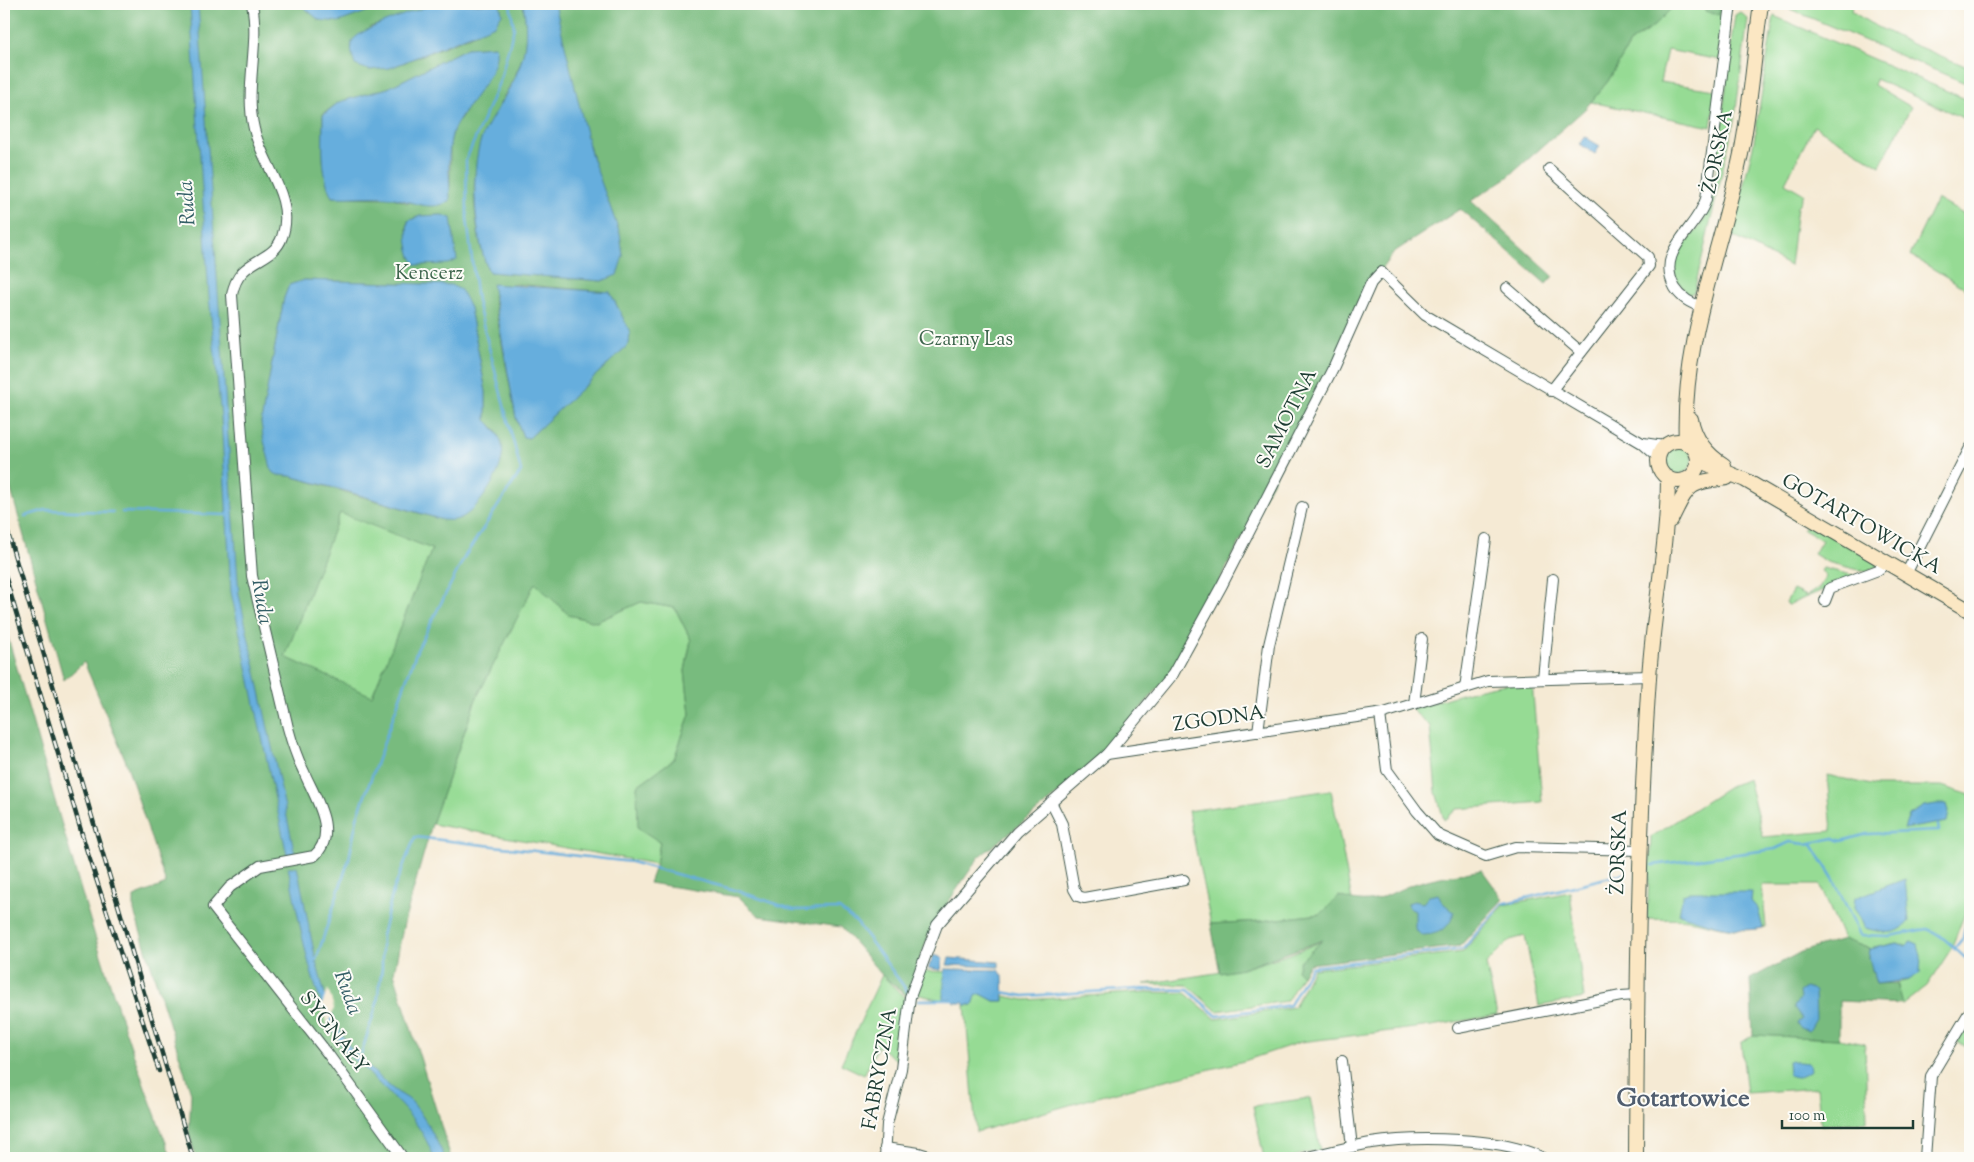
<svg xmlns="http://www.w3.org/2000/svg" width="1974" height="1162" viewBox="0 0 1974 1162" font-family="'Sorts Mill Goudy',serif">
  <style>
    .green { fill: #96db94; stroke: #5a8c64 }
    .forest { fill: #78bb7e; stroke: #4c7c59; fill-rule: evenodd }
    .water { fill: #66aedd; stroke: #427688 }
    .pier { fill: #f5ead4 }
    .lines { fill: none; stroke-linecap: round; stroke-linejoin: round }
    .stream { stroke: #66aedd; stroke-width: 2.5 }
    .street-casing { stroke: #3f574c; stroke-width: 12 }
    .secondary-casing { stroke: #3f574c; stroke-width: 16 }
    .street { stroke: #fff; stroke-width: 10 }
    .secondary { stroke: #fbe7c3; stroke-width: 14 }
    .rail-casing { stroke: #1f3d34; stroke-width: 4.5 }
    .rail { stroke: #fdfcf7; stroke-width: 2.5; stroke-dasharray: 8; stroke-linecap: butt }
    .labels { text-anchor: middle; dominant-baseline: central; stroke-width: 4; stroke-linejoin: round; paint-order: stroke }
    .street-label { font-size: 20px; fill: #1f3d34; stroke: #fdfcf7 }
    .park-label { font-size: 20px; fill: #3d644c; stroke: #fdfcf7 }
    .water-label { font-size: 21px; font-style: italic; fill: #345f67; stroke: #fdfcf7 }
    .district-label { font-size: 25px; font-weight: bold; fill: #515e6f; stroke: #fdfcf7 }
  </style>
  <rect width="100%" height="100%" fill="#fdfcf7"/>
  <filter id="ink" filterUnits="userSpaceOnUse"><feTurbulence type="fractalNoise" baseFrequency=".02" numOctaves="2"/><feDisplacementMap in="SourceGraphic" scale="10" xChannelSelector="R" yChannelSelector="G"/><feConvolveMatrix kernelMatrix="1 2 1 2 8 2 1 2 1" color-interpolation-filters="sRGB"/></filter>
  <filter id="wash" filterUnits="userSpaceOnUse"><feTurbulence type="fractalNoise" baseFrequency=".0096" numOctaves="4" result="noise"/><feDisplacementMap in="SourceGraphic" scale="20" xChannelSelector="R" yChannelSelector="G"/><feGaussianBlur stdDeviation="1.12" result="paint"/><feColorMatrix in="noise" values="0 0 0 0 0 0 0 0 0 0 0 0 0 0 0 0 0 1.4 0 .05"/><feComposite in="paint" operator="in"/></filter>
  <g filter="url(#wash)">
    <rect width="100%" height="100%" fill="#f5ead4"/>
    <g class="green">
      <polygon points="1676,4 1701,4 1705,11 1719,14 1721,4 1727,4 1720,60 1667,50 1660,82 1716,90 1711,127 1591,102 1608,81 1631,42 1655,25"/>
      <polygon points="1778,4 1853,4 1851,11 1870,23 1912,44 1970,68 1970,85"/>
      <path d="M1740,12L1748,19L1735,117L1694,292L1688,295C1652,255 1695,243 1707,213L1716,172L1732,36L1735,15Z"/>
      <polygon points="1774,16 1970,101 1970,121 1875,79 1874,85 1911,107 1880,166 1814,126 1785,183 1804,194 1797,207 1790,266 1731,235 1753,147"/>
      <polygon points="1937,199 1970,218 1970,291 1910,255"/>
      <circle cx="1678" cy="460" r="14"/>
      <polygon points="340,512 432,549 372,697 285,657"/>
      <polygon points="1811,526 1831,534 1877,563 1878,566 1867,572 1827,562 1814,554 1822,540 1802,529"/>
      <polygon points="1823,568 1856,576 1788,605 1786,602 1793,590 1806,596 1819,588 1826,575 1821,571"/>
      <polygon points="535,582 569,615 596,622 641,602 675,608 691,640 685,671 690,714 674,759 637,786 660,842 656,864 432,824 476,699"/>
      <path d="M1532,682L1542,802L1457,809L1444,820L1436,792L1430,726L1411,709C1452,697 1490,683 1532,682Z"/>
      <path d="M1827,775L1876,786H1942L1970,795V900L1951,949L1927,986L1903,1004L1897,983L1909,980L1906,946L1896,943L1870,949L1843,939L1820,885H1762L1766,927C1740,934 1719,926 1694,921C1679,918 1662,920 1647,919L1651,837L1729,787L1748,779L1763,837L1832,831Z"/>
      <polygon points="1331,790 1352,901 1339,896 1321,914 1261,921 1211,924 1188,811"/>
      <polygon points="1570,892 1584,998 1539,1006 1525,936 1510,940 1486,964 1497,1015 1431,1026 1301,1042 1244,1061 1104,1095 976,1132 965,1005 973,1005 976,995 981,994 994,1001 1004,1001 1004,996 1025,1000 1147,992 1185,993 1216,1019 1294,1007 1313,969 1463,952 1504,905"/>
      <polygon points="1325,940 1297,970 1302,975 1287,1001 1217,1011 1187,985 1144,984 1242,969 1290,954"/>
      <polygon points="924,971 947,972 946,997 942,1000 916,994"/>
      <polygon points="882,975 906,999 898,1061 878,1046 864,1075 841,1064"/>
      <polygon points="1970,1020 1970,1047 1957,1043"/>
      <polygon points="1753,1035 1839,1039 1865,1044 1867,1122 1821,1125 1817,1088 1747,1093 1741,1043"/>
      <polygon points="1310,1098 1320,1150 1287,1158 1264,1158 1253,1106"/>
    </g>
    <g class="forest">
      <path d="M4,4H300L319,20L387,4H433L394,20L370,27L369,70L390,68L451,44L480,32L502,14L500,4H523C533,58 515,72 493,117C486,130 476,161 475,175C472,202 478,248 489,272L602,281L623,256L620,234L599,181L581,117L555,4H1676L1655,25L1631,42L1608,81L1585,109L1508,177L1471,201L1553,276L1546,284L1460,209L1394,252L1371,283L1334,366L1168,677L1101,754L1050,801L979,857L932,926L907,996L882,975L841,927L759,916L739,897L649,883L656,864L660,842L638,828L637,786L674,759L690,714L685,671L691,640L675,608L641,602L596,622L569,615L535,583L476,699L432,824L404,923L394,973L451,1158H196L189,1134L191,1093L134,911V897L166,884L125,759L84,662L64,680L4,465ZM495,46L491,72L454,128L450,143V187L408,203L393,198L332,197C320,173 323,141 323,114L339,102L388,88L467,48ZM442,215L411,258L407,229L408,221L420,216ZM304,280L451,285L470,308L486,392V420L497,431L443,520L290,476L278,475L261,422L284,298L289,285ZM514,284L610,292L630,332L629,344L529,438L523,437L516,418L493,296ZM340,513L432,549L372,696L285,657Z"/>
      <polygon points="1701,4 1721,4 1719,15 1705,11"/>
      <path d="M4,624C57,803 103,985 172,1158H4Z"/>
      <path d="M1482,870L1503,899L1460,946L1309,964L1302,975L1297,970L1300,961L1323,940L1242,969L1220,973L1211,924L1261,921L1321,914L1339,896C1376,910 1385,893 1417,883C1438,876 1461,874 1482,870Z"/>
      <polygon points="1843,939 1870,949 1869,958 1876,984 1897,983 1903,1004 1839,1001 1839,1039 1753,1035 1750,979 1801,952"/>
    </g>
    <g class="water">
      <polygon points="190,4 198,4 239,594 295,854 287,855 231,592 221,417 209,296"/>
      <polygon points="300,4 387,4 339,22 319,20"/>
      <path d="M433,4H500L502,14L495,25L390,68L369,70L355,65C353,58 350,50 352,42C356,29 417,11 433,4Z"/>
      <path d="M523,4H555L591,154L620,234L623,256L617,275L602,281L489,272C475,241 469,169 482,137C487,125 495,113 502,101C523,67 530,43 523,4Z"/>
      <path d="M495,46C504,71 462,107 453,131C446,153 450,179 450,201C430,212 414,202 394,198C374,195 352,198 332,197C320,173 323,141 323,115L339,102L388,88L467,48Z"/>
      <polygon points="1585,137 1600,146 1595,154 1580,144"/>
      <path d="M442,215L451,218L457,260L448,264L416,265C407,254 406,235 408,221L420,216Z"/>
      <path d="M304,280L451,285L461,290L470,308L486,392V420C496,430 505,442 502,457C500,475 476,514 458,519C454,521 448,520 443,520L346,491L290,476L278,475L272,472L263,437L261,422L284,298L289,285Z"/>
      <polygon points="492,284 610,292 630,332 629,344 529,438 523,437 516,418"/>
      <polygon points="1936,804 1947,804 1949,812 1947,822 1904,829 1909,815 1924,806"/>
      <path d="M288,867H297C309,919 317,994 345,1040C354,1054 380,1078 393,1089C399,1094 407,1097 412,1102C426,1119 436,1139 445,1158H434C418,1115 394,1101 365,1069C358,1062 348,1057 343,1048C310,996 301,927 288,867Z"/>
      <path d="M1905,879L1909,921C1897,937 1883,933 1865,928L1854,907L1855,898Z"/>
      <path d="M1688,892H1752L1751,901L1758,909L1763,928C1736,934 1705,922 1679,914L1683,894Z"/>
      <path d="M1438,894L1443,903L1454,912C1450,929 1438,935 1421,935L1415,929V911L1409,908L1408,903L1414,901L1423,903L1429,896Z"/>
      <polygon points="1911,941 1918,944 1921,956 1920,973 1909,980 1876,984 1869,958 1870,949 1897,943 1906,946"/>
      <polygon points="934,955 943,958 941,970 928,968"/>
      <polygon points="949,958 999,962 999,967 947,965"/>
      <polygon points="945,969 999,970 1003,976 1004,1001 994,1001 981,994 976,996 973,1005 965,1005 965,1003 954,1003 952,999 943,999"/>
      <polygon points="1805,988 1815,991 1816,1019 1809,1031 1800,1028 1797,1023 1802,1019 1794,1007 1800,998 1799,992"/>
      <path d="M1788,1061L1809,1063L1810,1070C1804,1077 1798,1079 1789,1075Z"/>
    </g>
    <polygon class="pier" points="328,989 334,1008 328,1026 321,1007"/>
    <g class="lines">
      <g class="stream">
        <polyline points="122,512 228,515"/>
        <polyline points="25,516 46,510 113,512"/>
        <path d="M1811,843L1834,880L1860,935L1890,936L1927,929C1944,935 1956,951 1970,962"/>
        <polyline points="1653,865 1775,849 1790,842 1806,844 1834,838 1841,841 1867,834 1939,831 1938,825"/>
        <polyline points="1954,949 1963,938 1970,902"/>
        <polyline points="316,960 349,859 357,818 417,650 465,556 521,471 477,301 467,218 466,160 500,80 514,28 510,4"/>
        <polyline points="1002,992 1024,996 1138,989 1188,990 1217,1016 1290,1005 1311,967 1463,949 1502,904 1626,873"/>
        <polyline points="918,1000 956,1000"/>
        <polyline points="360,1058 377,1003 382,968 382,936 393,891 415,837 631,862 735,890 794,910 839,909 857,923 908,992"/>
      </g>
    </g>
  </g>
  <g filter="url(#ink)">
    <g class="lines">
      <defs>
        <g id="street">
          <path d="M252,4C260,45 244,88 254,129C262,164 296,199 282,237C273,264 238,257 232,295L252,576L288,728C292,743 297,758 304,772C314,796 340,833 314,856L260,866L230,887L213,907L328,1054L403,1158"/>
          <polyline points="1549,169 1648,257 1649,266 1551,391"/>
          <polyline points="1507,288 1581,352"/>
          <path d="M1703,307C1691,304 1682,299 1675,288C1654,251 1697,230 1706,199L1731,4"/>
          <polyline points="1643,443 1664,446"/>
          <polyline points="1906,574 1970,448"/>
          <polyline points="1825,601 1830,588 1878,570 1886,563"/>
          <polyline points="1543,678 1553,579"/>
          <polyline points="1465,688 1486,539"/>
          <polyline points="1414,704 1422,639"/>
          <polyline points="1380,714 1387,770 1417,811 1438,835 1486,856 1516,847 1639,850"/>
          <polyline points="1258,732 1269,645 1302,507"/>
          <polyline points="1107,754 1384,713 1488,681 1649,676"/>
          <polyline points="1051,802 1062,824 1074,889 1078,896 1084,898 1184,880"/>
          <polyline points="1458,1028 1621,996 1637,995"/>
          <polyline points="1342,1061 1352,1147"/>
          <polyline points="885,1148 919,1153 935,1158"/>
          <polyline points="885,1158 887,1124 901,1069 910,997 937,925 1017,832 1107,754 1173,674 1222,585 1334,366 1371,283 1381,272 1425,315 1642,443 1659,458"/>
          <path d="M1304,1158C1326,1153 1348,1147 1371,1143C1416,1136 1503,1137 1543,1158"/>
          <polyline points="1925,1158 1931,1076 1970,1011"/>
        </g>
        <g id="secondary">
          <path d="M1691,419C1695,440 1706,454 1724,465"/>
          <circle cx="1678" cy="461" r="20"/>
          <path d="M1686,443C1681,343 1721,250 1741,154C1751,104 1754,54 1761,4"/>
          <polyline points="1698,460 1745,480 1970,611"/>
          <path d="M1671,520C1689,484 1687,483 1727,478"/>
          <path d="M1636,1158C1637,998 1638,838 1649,678C1653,611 1668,545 1668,478"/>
        </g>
      </defs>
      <use href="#street" class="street-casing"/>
      <use href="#secondary" class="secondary-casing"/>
      <use href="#street" class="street"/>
      <use href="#secondary" class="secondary"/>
      <defs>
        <g id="rail">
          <polyline points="4,520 193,1158"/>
          <polyline points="4,572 87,851 159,1071"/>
        </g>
      </defs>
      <use href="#rail" class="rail-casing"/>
      <use href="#rail" class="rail"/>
    </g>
  </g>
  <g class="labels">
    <g class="street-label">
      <text transform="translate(1719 152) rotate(-78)">ŻORSKA</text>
      <text transform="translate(1288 419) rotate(-63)">SAMOTNA</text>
      <text transform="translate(1861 525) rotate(30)">GOTARTOWICKA</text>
      <text transform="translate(1219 720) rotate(-8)">ZGODNA</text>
      <text transform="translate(1620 852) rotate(-88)">ŻORSKA</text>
      <text transform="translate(333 1033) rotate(52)">SYGNAŁY</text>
      <text transform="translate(881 1069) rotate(-80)">FABRYCZNA</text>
    </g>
    <g class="park-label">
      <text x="429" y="274">Kencerz</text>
      <text x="966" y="340">Czarny Las</text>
    </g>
    <g class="water-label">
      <text transform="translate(188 203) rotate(-94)">Ruda</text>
      <text transform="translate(261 602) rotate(81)">Ruda</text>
      <text transform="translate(347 993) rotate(70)">Ruda</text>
    </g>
    <g class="district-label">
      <text x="1683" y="1100">Gotartowice</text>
    </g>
  </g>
  <rect width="1974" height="1162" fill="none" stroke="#fdfcf7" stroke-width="20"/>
  <path d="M1782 1120v8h131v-8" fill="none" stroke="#1f3d34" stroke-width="2.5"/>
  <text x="1789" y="1120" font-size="15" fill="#1f3d34" stroke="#fdfcf7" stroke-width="4" paint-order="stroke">100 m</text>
</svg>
